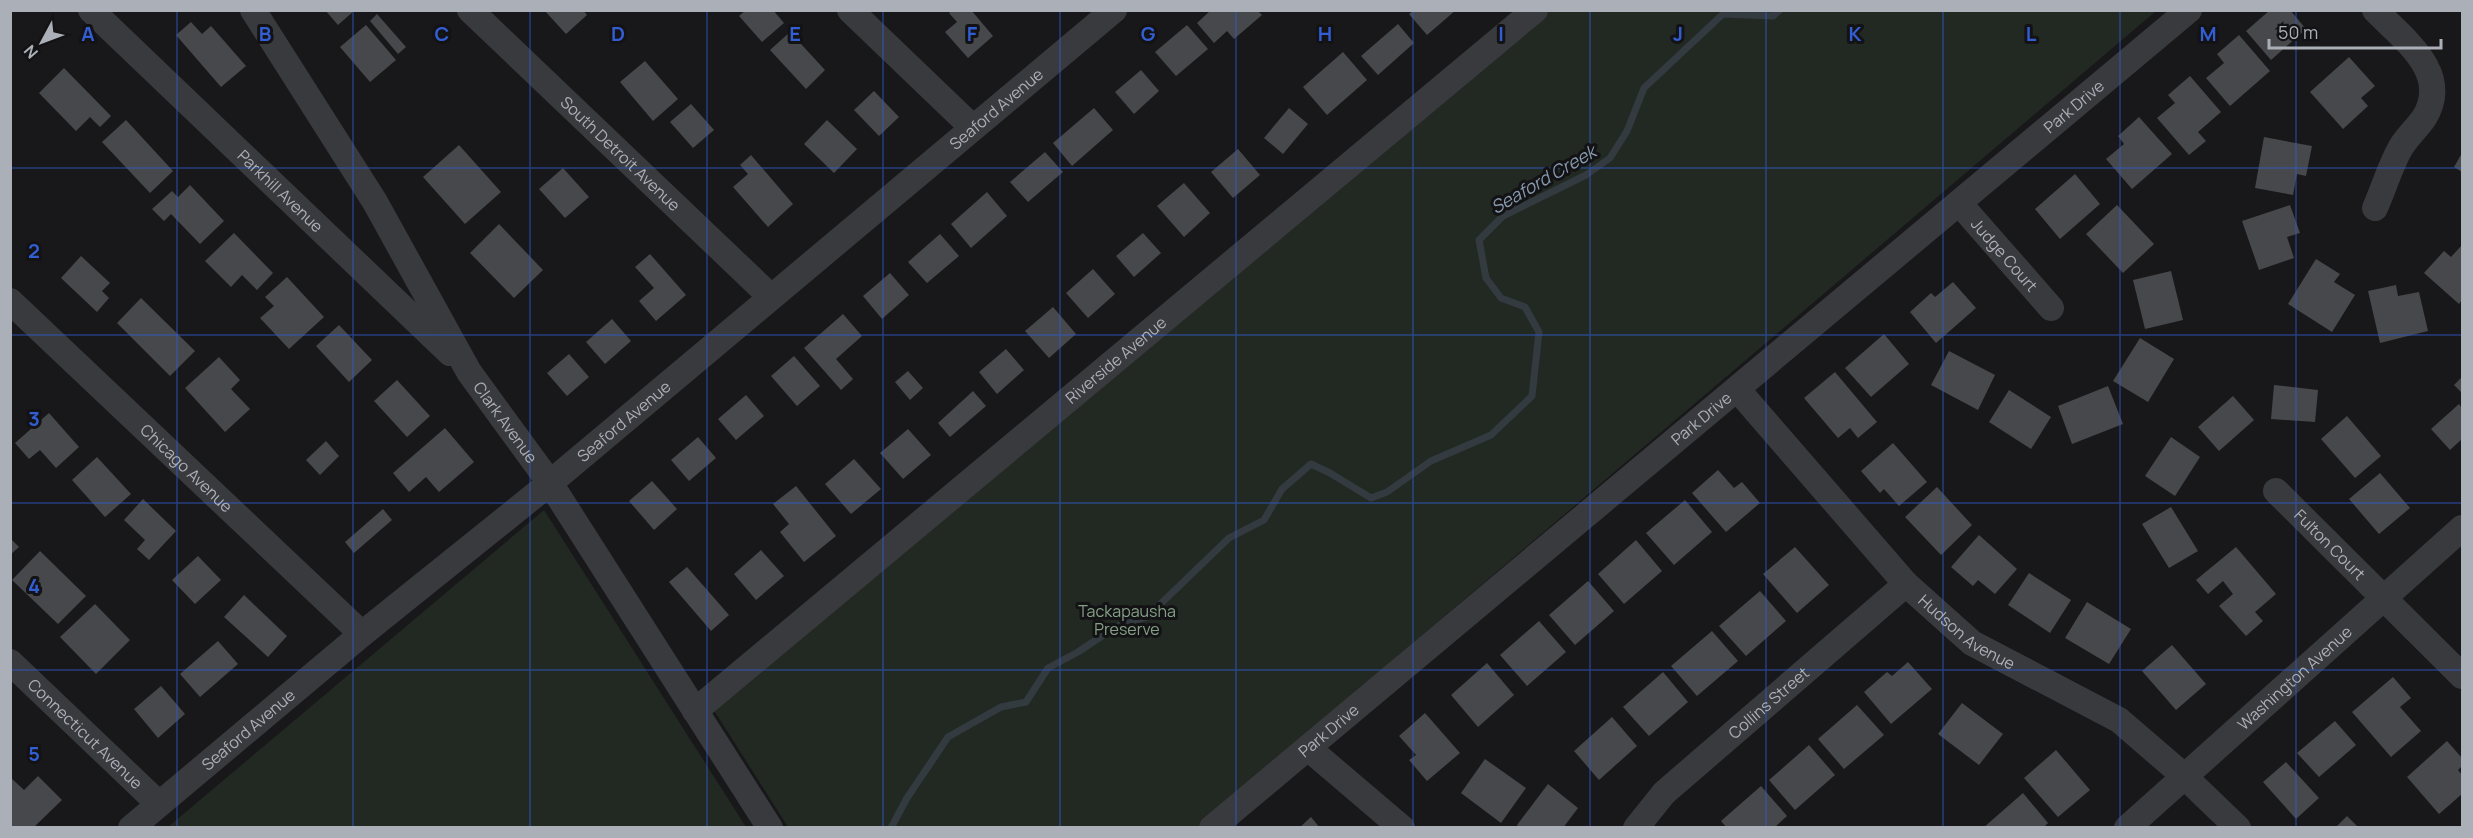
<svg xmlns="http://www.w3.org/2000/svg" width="2473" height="838" viewBox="0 0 2473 838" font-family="Manrope,sans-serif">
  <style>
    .green { fill: #222923 }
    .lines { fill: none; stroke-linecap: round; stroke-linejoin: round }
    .stream { stroke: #333a40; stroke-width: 7 }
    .building { fill: #47484b }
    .minor { stroke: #393a3e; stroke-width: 26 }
    .grid { fill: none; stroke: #325dd3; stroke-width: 1.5; stroke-opacity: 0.55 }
    .labels { text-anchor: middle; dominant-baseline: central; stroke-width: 6; stroke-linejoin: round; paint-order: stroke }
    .street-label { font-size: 16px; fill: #abafb7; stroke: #131214 }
    .park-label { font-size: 16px; fill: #85a087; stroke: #131214 }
    .water-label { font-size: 18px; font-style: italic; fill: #879aae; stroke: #131214 }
    .grid-label { font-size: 20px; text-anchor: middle; font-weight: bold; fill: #325dd3; stroke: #131214; stroke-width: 6; stroke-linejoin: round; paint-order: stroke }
  </style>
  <rect width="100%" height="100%" fill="#181719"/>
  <g class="green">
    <polygon points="1542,11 2156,11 1197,827 788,827 710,704"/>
    <polygon points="544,510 746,827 168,827"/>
  </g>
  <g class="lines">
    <polyline class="stream" points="891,828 907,798 948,737 1001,707 1026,702 1048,668 1078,652 1117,626 1147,617 1229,538 1264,520 1282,489 1311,464 1330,473 1371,498 1387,492 1431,461 1491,435 1532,396 1539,332 1525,307 1501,298 1486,278 1479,240 1503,216 1586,175 1610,158 1627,131 1644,88 1723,14 1773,16 1780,10"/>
  </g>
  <g class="building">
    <polygon points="325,10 355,10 338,25"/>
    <polygon points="544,10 583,10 587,15 566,34"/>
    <polygon points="746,10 773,10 784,23 762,42 739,16"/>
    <polygon points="952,10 971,10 993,36 968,58 945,32 957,22 949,13"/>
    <polygon points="1211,10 1257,10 1262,15 1234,39 1227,31 1214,43 1197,23"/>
    <polygon points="1414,10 1456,10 1427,35 1409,14"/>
    <polygon points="2270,10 2290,10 2306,29 2271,60 2246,31"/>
    <polygon points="377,14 406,47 398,54 370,21"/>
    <polygon points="191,22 202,34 211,26 246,66 221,87 176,35"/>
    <polygon points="1398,24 1414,43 1378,75 1361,56"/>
    <polygon points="366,25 396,60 370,82 340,47"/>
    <polygon points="1187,25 1208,49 1176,76 1155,52"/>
    <polygon points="790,32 825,70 806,89 770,50"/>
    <polygon points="2239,35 2270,71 2230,106 2206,78 2224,63 2217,54"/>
    <polygon points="1343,52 1367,80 1327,115 1303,87"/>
    <polygon points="2349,57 2375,86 2361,98 2368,106 2343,129 2310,92"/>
    <polygon points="645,61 678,99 653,121 620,82"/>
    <polygon points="64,68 111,116 100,127 90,117 76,131 39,93"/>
    <polygon points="1141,70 1159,91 1134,114 1115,92"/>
    <polygon points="2190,76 2221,112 2198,132 2206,141 2189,155 2157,118 2175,103 2168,95"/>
    <polygon points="874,91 899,117 879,136 854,110"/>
    <polygon points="691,104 714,130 693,148 670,122"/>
    <polygon points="1094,108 1113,130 1072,166 1053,143"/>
    <polygon points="1289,108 1308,124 1283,154 1264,138"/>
    <polygon points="2139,117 2172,154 2132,189 2106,159 2124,144 2118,136"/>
    <polygon points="126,120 173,171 150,193 102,142"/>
    <polygon points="827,120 857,149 834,173 804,144"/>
    <polygon points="2264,137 2312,146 2306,176 2297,174 2293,195 2255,188"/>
    <polygon points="459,145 501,192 465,224 423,177"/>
    <polygon points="1238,149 1260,175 1233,198 1211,172"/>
    <polygon points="1045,152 1063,172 1028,202 1010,182"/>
    <polygon points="2462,153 2462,172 2454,167"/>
    <polygon points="751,155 793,204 768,227 733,187 748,174 740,165"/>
    <polygon points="563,168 589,197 565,218 539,189"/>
    <polygon points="2075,174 2100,204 2060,239 2035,209"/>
    <polygon points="1184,183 1210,213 1184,237 1157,206"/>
    <polygon points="190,185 224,221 200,244 171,214 164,221 152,209 172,191 178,197"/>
    <polygon points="987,192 1007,216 971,248 951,224"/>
    <polygon points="2117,205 2154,244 2123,273 2086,234"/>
    <polygon points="2290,205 2300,233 2287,237 2294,258 2259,270 2242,221"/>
    <polygon points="499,224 543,270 514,298 470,253"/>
    <polygon points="234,233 273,273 257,290 242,275 231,287 205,261"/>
    <polygon points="1143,233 1161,253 1134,277 1116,256"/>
    <polygon points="940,234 959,256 927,283 908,262"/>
    <polygon points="2462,245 2462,300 2459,304 2424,273 2444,251 2451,257"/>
    <polygon points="650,254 686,295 656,321 639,301 654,288 635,267"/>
    <polygon points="81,256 110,283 102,291 109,298 97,312 61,278"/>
    <polygon points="2316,259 2340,274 2334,282 2355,295 2332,332 2288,304"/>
    <polygon points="1093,269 1115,294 1088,318 1066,293"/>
    <polygon points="2171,271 2183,320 2145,329 2133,280"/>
    <polygon points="890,273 909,295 882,319 863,296"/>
    <polygon points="287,277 324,317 289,349 260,318 274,306 265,297"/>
    <polygon points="1953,282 1976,308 1936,343 1910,312 1931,293 1935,297"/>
    <polygon points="2396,285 2398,296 2419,292 2428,331 2380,343 2368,291"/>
    <polygon points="141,298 195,351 170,376 117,323"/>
    <polygon points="1053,307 1076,334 1049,358 1025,331"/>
    <polygon points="843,314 862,336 836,359 853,379 841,390 804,348"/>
    <polygon points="612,319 631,341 605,364 586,342"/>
    <polygon points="339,325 372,360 349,382 316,346"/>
    <polygon points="1884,334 1909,364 1871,397 1845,368"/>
    <polygon points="2140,338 2174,359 2148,402 2113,381"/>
    <polygon points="1006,349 1024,370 997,394 979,372"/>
    <polygon points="1949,351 1995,375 1978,410 1931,385"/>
    <polygon points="569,354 589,377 567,396 547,373"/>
    <polygon points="794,356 820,386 797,406 771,376"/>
    <polygon points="219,357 240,380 231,389 250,409 225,432 185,388"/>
    <polygon points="908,371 923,388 910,400 895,382"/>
    <polygon points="1835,372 1877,422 1858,438 1850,428 1838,438 1804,398"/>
    <polygon points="2462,377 2462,393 2454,385"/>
    <polygon points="397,380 430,416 407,437 374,401"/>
    <polygon points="2274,385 2318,390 2315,422 2271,419"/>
    <polygon points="2108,386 2123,424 2072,444 2058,406"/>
    <polygon points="2009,390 2051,417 2031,449 1989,422"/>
    <polygon points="973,391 986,406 950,437 938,423"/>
    <polygon points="746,395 764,416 736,440 718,419"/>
    <polygon points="2233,396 2254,420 2219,451 2198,427"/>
    <polygon points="2459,404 2462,408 2462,439 2450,450 2431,429"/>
    <polygon points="49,413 79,447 56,468 40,450 29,459 15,443"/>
    <polygon points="2347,416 2381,456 2355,478 2321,439"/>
    <polygon points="445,428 474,462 439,492 426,477 409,492 393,473"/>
    <polygon points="908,429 931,455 903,479 880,453"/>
    <polygon points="698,437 716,458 689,481 671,460"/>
    <polygon points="2171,437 2200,457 2175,496 2145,476"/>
    <polygon points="326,441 339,456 320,475 306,460"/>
    <polygon points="1893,443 1927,482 1899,506 1884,489 1880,493 1861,471"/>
    <polygon points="97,457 131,494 105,517 72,480"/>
    <polygon points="854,459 881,489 851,514 825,484"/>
    <polygon points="1718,470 1734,488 1742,482 1760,503 1726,532 1692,493"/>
    <polygon points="2380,473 2410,508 2379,534 2349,499"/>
    <polygon points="652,481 677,509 654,530 629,501"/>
    <polygon points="796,486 836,536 804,562 780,532 789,524 773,504"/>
    <polygon points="1937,487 1972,525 1941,555 1905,517"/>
    <polygon points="143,499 176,531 149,560 137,549 145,540 124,520"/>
    <polygon points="1685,500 1712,532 1674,565 1646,533"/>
    <polygon points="2171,507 2198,551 2169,568 2142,524"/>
    <polygon points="383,509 392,520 354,553 345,542"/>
    <polygon points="1979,535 2017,569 1995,594 1978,580 1973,586 1951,567"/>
    <polygon points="10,538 19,547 10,555"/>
    <polygon points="1636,540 1662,571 1624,604 1598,574"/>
    <polygon points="1795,547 1829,585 1797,613 1763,574"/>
    <polygon points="2236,547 2276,594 2255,612 2263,621 2246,636 2219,606 2233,594 2223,581 2208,594 2196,580"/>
    <polygon points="761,550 784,576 756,600 734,574"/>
    <polygon points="40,551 86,596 58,624 12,580"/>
    <polygon points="198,556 221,580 195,604 172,580"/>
    <polygon points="687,567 729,615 711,631 669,582"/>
    <polygon points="2029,573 2071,600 2050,633 2008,605"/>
    <polygon points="1588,581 1614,611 1575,645 1549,615"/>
    <polygon points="1760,591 1786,621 1746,656 1719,626"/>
    <polygon points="244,595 287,636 268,657 224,617"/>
    <polygon points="2087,602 2131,629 2109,664 2065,638"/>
    <polygon points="95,604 130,640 96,674 60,637"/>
    <polygon points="1539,621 1566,652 1527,686 1500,655"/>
    <polygon points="1712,631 1738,661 1697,696 1671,666"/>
    <polygon points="218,641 238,664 200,697 180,674"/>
    <polygon points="2172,645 2206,684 2176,710 2142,671"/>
    <polygon points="1908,662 1932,689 1891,724 1864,692 1887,672 1892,676"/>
    <polygon points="1487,663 1514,695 1478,727 1451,695"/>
    <polygon points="1663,672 1688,702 1649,736 1623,707"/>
    <polygon points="2393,677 2411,698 2400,707 2421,731 2391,757 2352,712"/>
    <polygon points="161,686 185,714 158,738 134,709"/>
    <polygon points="1962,703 2003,734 1979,765 1938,734"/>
    <polygon points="1857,705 1884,735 1844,769 1818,739"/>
    <polygon points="1425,713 1460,753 1427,781 1409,760 1416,755 1399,736"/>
    <polygon points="1612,717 1637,746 1599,780 1574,751"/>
    <polygon points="2335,721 2356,745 2319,777 2297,753"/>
    <polygon points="2447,741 2462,758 2462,766 2458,770 2462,775 2462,794 2439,814 2407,777"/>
    <polygon points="1809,745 1835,775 1795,810 1769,780"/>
    <polygon points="2056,750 2090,790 2058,817 2024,778"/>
    <polygon points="1485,759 1526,788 1501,823 1461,793"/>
    <polygon points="2286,762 2319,798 2296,819 2263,782"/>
    <polygon points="38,776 62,800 33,828 10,828 10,777 24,790"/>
    <polygon points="1548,784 1578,808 1563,828 1520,828 1517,825"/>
    <polygon points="1761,786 1787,816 1774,828 1727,828 1721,821"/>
    <polygon points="2023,793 2048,823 2043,828 1983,828"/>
    <polygon points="2347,816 2359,828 2335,828"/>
    <polygon points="1311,817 1320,828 1299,828"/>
  </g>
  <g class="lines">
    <g class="minor">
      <path id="s1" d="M91,10L450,353"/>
      <path id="s2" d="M253,10L375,202L469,372L550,483L770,828"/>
      <path id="s3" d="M470,10L771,297"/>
      <polyline points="850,10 973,128"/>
      <path d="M2375,10C2403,39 2452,73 2424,118C2417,128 2407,137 2401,147C2390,166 2384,188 2375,208"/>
      <path id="s4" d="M1959,203L2051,308"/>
      <path id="s5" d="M10,301L362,634"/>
      <path id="s6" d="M1737,389L1906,584L1972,643L2119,720L2184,776L2238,828"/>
      <path id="s7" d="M2276,491L2462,676"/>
      <path id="s8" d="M10,662L159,804"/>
      <path id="s9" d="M695,711L1535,10"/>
      <polyline points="1308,748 1402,828"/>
      <path id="s10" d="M131,828L362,634L550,483L1114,10"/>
      <path id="s11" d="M1212,828L2189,10"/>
      <path id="s12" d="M1636,828L1664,793L1906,584"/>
      <path id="s13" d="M2127,828L2462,528"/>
    </g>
  </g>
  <path class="grid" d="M177,10V828M353,10V828M530,10V828M707,10V828M883,10V828M1060,10V828M1236,10V828M1413,10V828M1590,10V828M1766,10V828M1943,10V828M2120,10V828M2296,10V828M10,168H2462M10,335H2462M10,503H2462M10,670H2462"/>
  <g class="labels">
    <g class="street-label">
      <text stroke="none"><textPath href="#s11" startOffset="1124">Park Drive</textPath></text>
      <text stroke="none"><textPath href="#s10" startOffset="1125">Seaford Avenue</textPath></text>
      <text stroke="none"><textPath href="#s3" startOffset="208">South Detroit Avenue</textPath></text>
      <text stroke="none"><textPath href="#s1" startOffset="262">Parkhill Avenue</textPath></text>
      <text stroke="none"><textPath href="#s4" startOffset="69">Judge Court</textPath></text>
      <text stroke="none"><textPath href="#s9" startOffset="548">Riverside Avenue</textPath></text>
      <text stroke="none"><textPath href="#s11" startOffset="638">Park Drive</textPath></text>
      <text stroke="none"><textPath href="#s10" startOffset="639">Seaford Avenue</textPath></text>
      <text stroke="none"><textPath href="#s2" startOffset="484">Clark Avenue</textPath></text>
      <text stroke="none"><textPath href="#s5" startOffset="243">Chicago Avenue</textPath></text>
      <text stroke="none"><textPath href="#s7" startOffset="76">Fulton Court</textPath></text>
      <text stroke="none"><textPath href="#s6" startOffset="336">Hudson Avenue</textPath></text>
      <text stroke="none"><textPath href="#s13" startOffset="225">Washington Avenue</textPath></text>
      <text stroke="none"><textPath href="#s12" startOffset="183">Collins Street</textPath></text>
      <text stroke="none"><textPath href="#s10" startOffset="153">Seaford Avenue</textPath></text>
      <text stroke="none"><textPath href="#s11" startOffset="152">Park Drive</textPath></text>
      <text stroke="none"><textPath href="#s8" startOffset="104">Connecticut Avenue</textPath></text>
    </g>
    <g class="park-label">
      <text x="1127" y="611">Tackapausha<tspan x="1127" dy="18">Preserve</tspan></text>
    </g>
    <g class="water-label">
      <text transform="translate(1543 179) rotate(-30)">Seaford Creek</text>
    </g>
  </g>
  <g class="grid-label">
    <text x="88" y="41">A</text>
    <text x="265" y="41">B</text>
    <text x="442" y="41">C</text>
    <text x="618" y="41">D</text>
    <text x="795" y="41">E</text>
    <text x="972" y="41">F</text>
    <text x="1148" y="41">G</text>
    <text x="1325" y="41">H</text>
    <text x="1501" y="41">I</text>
    <text x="1678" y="41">J</text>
    <text x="1855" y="41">K</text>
    <text x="2031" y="41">L</text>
    <text x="2208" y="41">M</text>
    <text x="34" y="258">2</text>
    <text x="34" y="426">3</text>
    <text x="34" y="593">4</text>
    <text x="34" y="761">5</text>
  </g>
  <rect width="2473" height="838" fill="none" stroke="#abafb7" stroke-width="24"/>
  <g transform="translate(42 42) rotate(229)" stroke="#131214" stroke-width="4.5" paint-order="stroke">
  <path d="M0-4.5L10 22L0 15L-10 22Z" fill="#abafb7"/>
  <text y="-9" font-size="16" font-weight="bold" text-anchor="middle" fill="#abafb7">N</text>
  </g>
  <path d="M2269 39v9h172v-9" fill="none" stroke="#abafb7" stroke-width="3"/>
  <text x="2278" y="39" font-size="18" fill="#abafb7" stroke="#131214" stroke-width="4.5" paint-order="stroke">50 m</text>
</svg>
